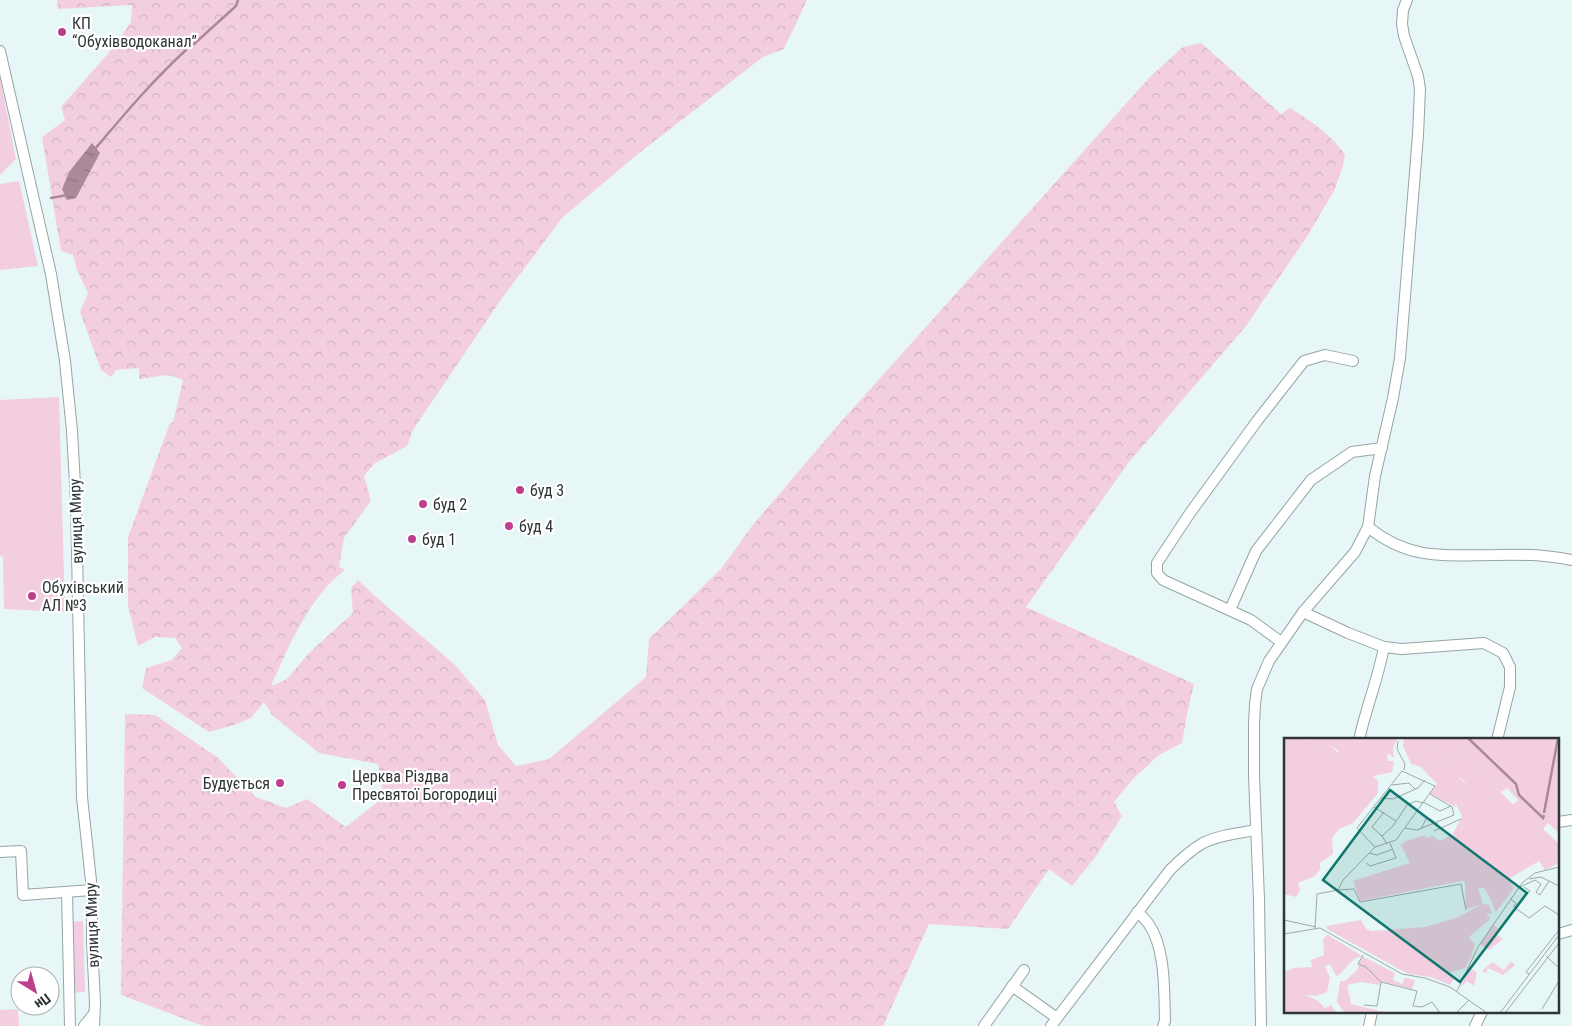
<svg xmlns="http://www.w3.org/2000/svg" width="1572" height="1026" viewBox="0 0 1572 1026" font-family="'Roboto Condensed',sans-serif">
  <style>
    .forest { fill: url(#forest-crowns) }
    .park { fill: #f3cee1 }
    .water { fill: url(#water-ripples) }
    .lines { fill: none; stroke-linecap: round; stroke-linejoin: round }
    .stream { stroke: #ac889b; stroke-width: 2.5 }
    .street-casing { stroke: #96a4a5; stroke-width: 12 }
    .street { stroke: #fff; stroke-width: 10 }
    .poi-dot { fill: #bc3e8d; stroke: #fff; stroke-width: 2 }
    .labels { text-anchor: middle; dominant-baseline: central; stroke-width: 4.5; stroke-linejoin: round; paint-order: stroke }
    .poi-label { font-size: 16px; fill: #2f3535; stroke: #fff; text-anchor: start }
    .street-label { font-size: 16px; fill: #2f3535; stroke: #fff }
    .inset-river { fill: none; stroke: #ac889b; stroke-width: 2.5 }
    .inset-road { fill: none; stroke: #9da9a9; stroke-width: 1 }
    .view { fill: #0f766e; fill-opacity: 0.15; stroke: #0f766e; stroke-width: 2.5 }
    .inset-edge { fill: none; stroke: #2f3535; stroke-width: 2.5 }
  </style>
  <defs>
    <pattern id="forest-crowns" width="20" height="18" patternUnits="userSpaceOnUse" patternTransform="scale(1.25)"><rect width="20" height="18" fill="#f3cee1"/><path d="M2 6a3 3 0 1 1 6 0M12 15a3 3 0 1 1 6 0" fill="none" stroke="#d1b2c2"/></pattern>
    <pattern id="water-ripples" width="26" height="14" patternUnits="userSpaceOnUse" patternTransform="scale(1.25)"><rect width="26" height="14" fill="#ac889b"/><path d="M2 4q2-2 4 0t4 0M15 11q2-2 4 0t4 0" fill="none" stroke="#8c707f"/></pattern>
  </defs>
  <rect width="100%" height="100%" fill="#e7f7f7"/>
  <path class="forest" d="M57,0H807L784,49L763,57L634,157L562,218L500,301L413,430L407,446L375,463L364,476L371,501L344,538L339,567L345,570C309,597 289,646 271,686L287,679L309,653L353,613L351,588L358,580L376,597L454,664L485,700L498,745L516,766L549,759L646,677L649,639L721,569L752,526L839,424L1149,78L1183,47L1201,43L1281,114L1290,108C1314,123 1327,132 1345,154L1343,166L1334,191L1306,238L1246,326L1129,462L1026,607L1194,684L1187,714L1182,743L1159,755L1134,778L1114,802L1122,816L1096,856L1072,886L1049,869L1008,929L929,924L883,1026H203L121,995L125,714L155,715L217,757L256,797L286,808L307,799L346,827L384,797L378,764L319,753L272,715L264,702L251,718L234,725L209,732L142,688L146,668L172,660L182,648L175,638L155,637L138,646L128,606V537L170,423L173,422L183,380L168,375L139,379V368L116,370L111,377L101,370L80,312L88,293L77,270L73,255L61,251L42,137L65,120L61,107L112,49L131,22L132,5L58,9Z"/>
  <g class="park">
    <polygon points="0,78 16,159 0,175"/>
    <polygon points="19,181 38,266 0,270 0,184"/>
    <polygon points="59,397 65,612 4,609 3,557 0,556 0,400"/>
    <polygon points="83,921 85,992 70,993 67,922"/>
    <polygon points="18,1009 19,1026 0,1026 0,1010"/>
  </g>
  <polygon class="water" points="92,143 100,153 76,198 67,200 62,189 69,172"/>
  <g class="lines">
    <g class="stream">
      <polyline points="194,44 236,6 238,0"/>
      <path d="M94,150C123,116 152,81 186,50"/>
      <polyline points="51,198 67,195"/>
    </g>
    <defs>
      <g id="street">
        <polyline points="0,51 51,274 65,361 72,431 76,502 82,797 92,890 92,941 95,1003 94,1026"/>
        <path d="M1368,527C1410,561 1445,555 1495,555C1521,554 1547,555 1572,560"/>
        <polyline points="1230,610 1256,551 1311,480 1352,452 1382,448"/>
        <path d="M1303,612L1348,633L1384,647C1378,679 1366,708 1359,740"/>
        <polyline points="1281,642 1251,620 1163,580 1157,573 1157,563 1190,513 1257,421 1304,361 1325,355 1353,361"/>
        <polyline points="1384,647 1402,649 1484,643 1503,653 1510,667 1510,687 1497,740"/>
        <polyline points="1558,822 1572,820"/>
        <polyline points="0,852 21,851 23,895 92,890"/>
        <polyline points="67,892 70,1026"/>
        <path d="M1137,912C1141,915 1145,919 1148,923C1166,948 1164,991 1165,1021L1163,1026"/>
        <polyline points="1558,934 1572,930"/>
        <polyline points="1012,986 1057,1018"/>
        <polyline points="84,1026 93,1015"/>
        <polyline points="984,1026 1024,970"/>
        <path d="M1051,1026L1170,870C1180,860 1191,850 1203,843C1219,835 1239,833 1256,830"/>
        <polyline points="1261,1026 1259,899 1254,776 1254,724 1255,704 1257,689 1269,661 1303,612 1355,552 1368,527 1375,476 1393,398 1400,358 1418,135 1420,89 1418,76 1404,36 1402,24 1403,10 1407,0"/>
        <polyline points="1369,1026 1372,1012"/>
        <polyline points="1475,1026 1482,1012"/>
      </g>
    </defs>
    <use href="#street" class="street-casing"/>
    <use href="#street" class="street"/>
  </g>
  <g class="poi-dot">
    <circle cx="62" cy="32" r="5"/>
    <circle cx="520" cy="490" r="5"/>
    <circle cx="423" cy="504" r="5"/>
    <circle cx="509" cy="526" r="5"/>
    <circle cx="412" cy="539" r="5"/>
    <circle cx="32" cy="596" r="5"/>
    <circle cx="280" cy="783" r="5"/>
    <circle cx="342" cy="785" r="5"/>
  </g>
  <g class="labels">
    <g class="poi-label">
      <text x="72" y="23">КП<tspan x="72" dy="18">“Обухівводоканал”</tspan></text>
      <text x="530" y="490">буд 3</text>
      <text x="433" y="504">буд 2</text>
      <text x="519" y="526">буд 4</text>
      <text x="422" y="539">буд 1</text>
      <text x="42" y="587">Обухівський<tspan x="42" dy="18">АЛ №3</tspan></text>
      <text x="352" y="776">Церква Різдва<tspan x="352" dy="18">Пресвятої Богородиці</tspan></text>
      <text x="270" y="783" text-anchor="end">Будується</text>
    </g>
    <g class="street-label">
      <text transform="translate(76 521) rotate(-92)">вулиця Миру</text>
      <text transform="translate(92 925) rotate(-92)">вулиця Миру</text>
    </g>
  </g>
  <g transform="translate(1284 738)">
    <rect width="275" height="275" fill="#e7f7f7"/>
    <path d="M166,0H275V95L264,85L259,91L229,67L234,62L223,50L217,54ZM151,10L157,15L161,29L167,25L166,30L185,50V55L170,62L172,69L146,56L153,45L147,40L152,34L148,25ZM227,223L231,227L219,237L204,230L202,235L198,233L208,224L220,232Z" fill="#f3cee1"/>
    <path d="M0,0H20L36,9L46,7L76,35L82,0H114L109,9L110,20L105,16L103,18L104,23H110L108,34L89,38L94,43V55L69,85L55,91L48,100L49,116L36,125V132L29,139L14,145L16,152L12,159L0,156ZM120,0H166L226,64L241,74L275,106V125L261,132L255,123L228,139L225,142L230,150L212,174L204,156L200,150H194L199,166L205,167L208,175L202,176L206,179L204,183L185,199L191,206L187,219L181,230L165,235L171,240L166,247L147,239L124,236L43,191L42,188L77,182L82,191L88,193L141,189L175,179L196,167L182,171L181,144L178,143L76,163L69,143L126,125L117,107L122,103L141,97L142,100L149,98L156,103L169,96L178,78L170,62L185,55V50L178,41L165,34L167,26L161,29L157,15L151,11L148,25L153,34L147,40L137,29L127,26L119,8ZM44,197L78,218L70,221L55,237L52,238L46,226L41,228L46,240L43,254L32,258L21,257L33,262L41,270L47,267L53,275H0V234L10,230L28,229L27,222L40,217L39,201ZM78,218L111,235L109,242L118,246L121,240L131,242L128,251L96,243L95,247L77,244L63,247L67,266L104,275H61L53,264L56,243H61L73,232Z" fill="#f3cee1"/>
    <path d="M210,187L215,191L212,196L219,201L205,212L196,206ZM185,230L193,234L190,248L183,243L176,250Z" fill="#f3cee1"/>
    <path d="M20,0H82L77,36L52,30L55,13L46,7L36,9Z" fill="#f3cee1"/>
    <path class="inset-river" d="M184,0L232,46L235,57L259,80L260,77M260,75L274,0"/>
    <path class="inset-road" d="M114,3L113,11L121,26L120,32M108,47L125,45L131,51M97,60L109,61L134,50L141,42M139,64L156,73L167,68M90,69L112,83M121,90L133,92L170,77L168,69L146,56M137,91L143,79L154,86M150,93L177,81M98,98L88,89L100,74M103,106L98,98L109,88L123,67L132,63L139,65M85,115L93,117L109,111M82,125L86,128L112,120L106,105M245,141L257,139L275,148M240,149L246,153L240,159M234,150L251,142L257,146L252,154L256,157L265,143M53,152L70,151L76,164L177,146L182,172M226,161L232,165L230,169L245,180L261,168L275,177M0,182L32,189M31,190L33,156L54,152L59,142L91,109L112,102L151,48L118,33L73,90L91,109M0,196L36,190L118,236L141,240L166,249L203,275M79,217L74,226L82,229L97,244L133,253L129,268L138,269L148,264L156,275M262,218L275,230M245,236L242,234L275,192M173,253L194,209L238,145L251,135L275,129M80,267L93,268L97,244M258,271L275,243M172,275L185,262M216,275L275,197M221,275L275,205"/>
    <path class="view" d="M106,52L243,155L176,244L39,142Z"/>
    <rect width="275" height="275" class="inset-edge"/>
  </g>
  <g transform="translate(35 991) rotate(143)"><circle r="24" fill="#ffffff" stroke="#acaeae"/>
  <path d="M0-4L9 19L0 12L-9 19Z" fill="#bc3e8d"/>
  <text y="-8" font-size="14" font-weight="bold" text-anchor="middle" fill="#2f3535">Пн</text>
  </g>
</svg>
